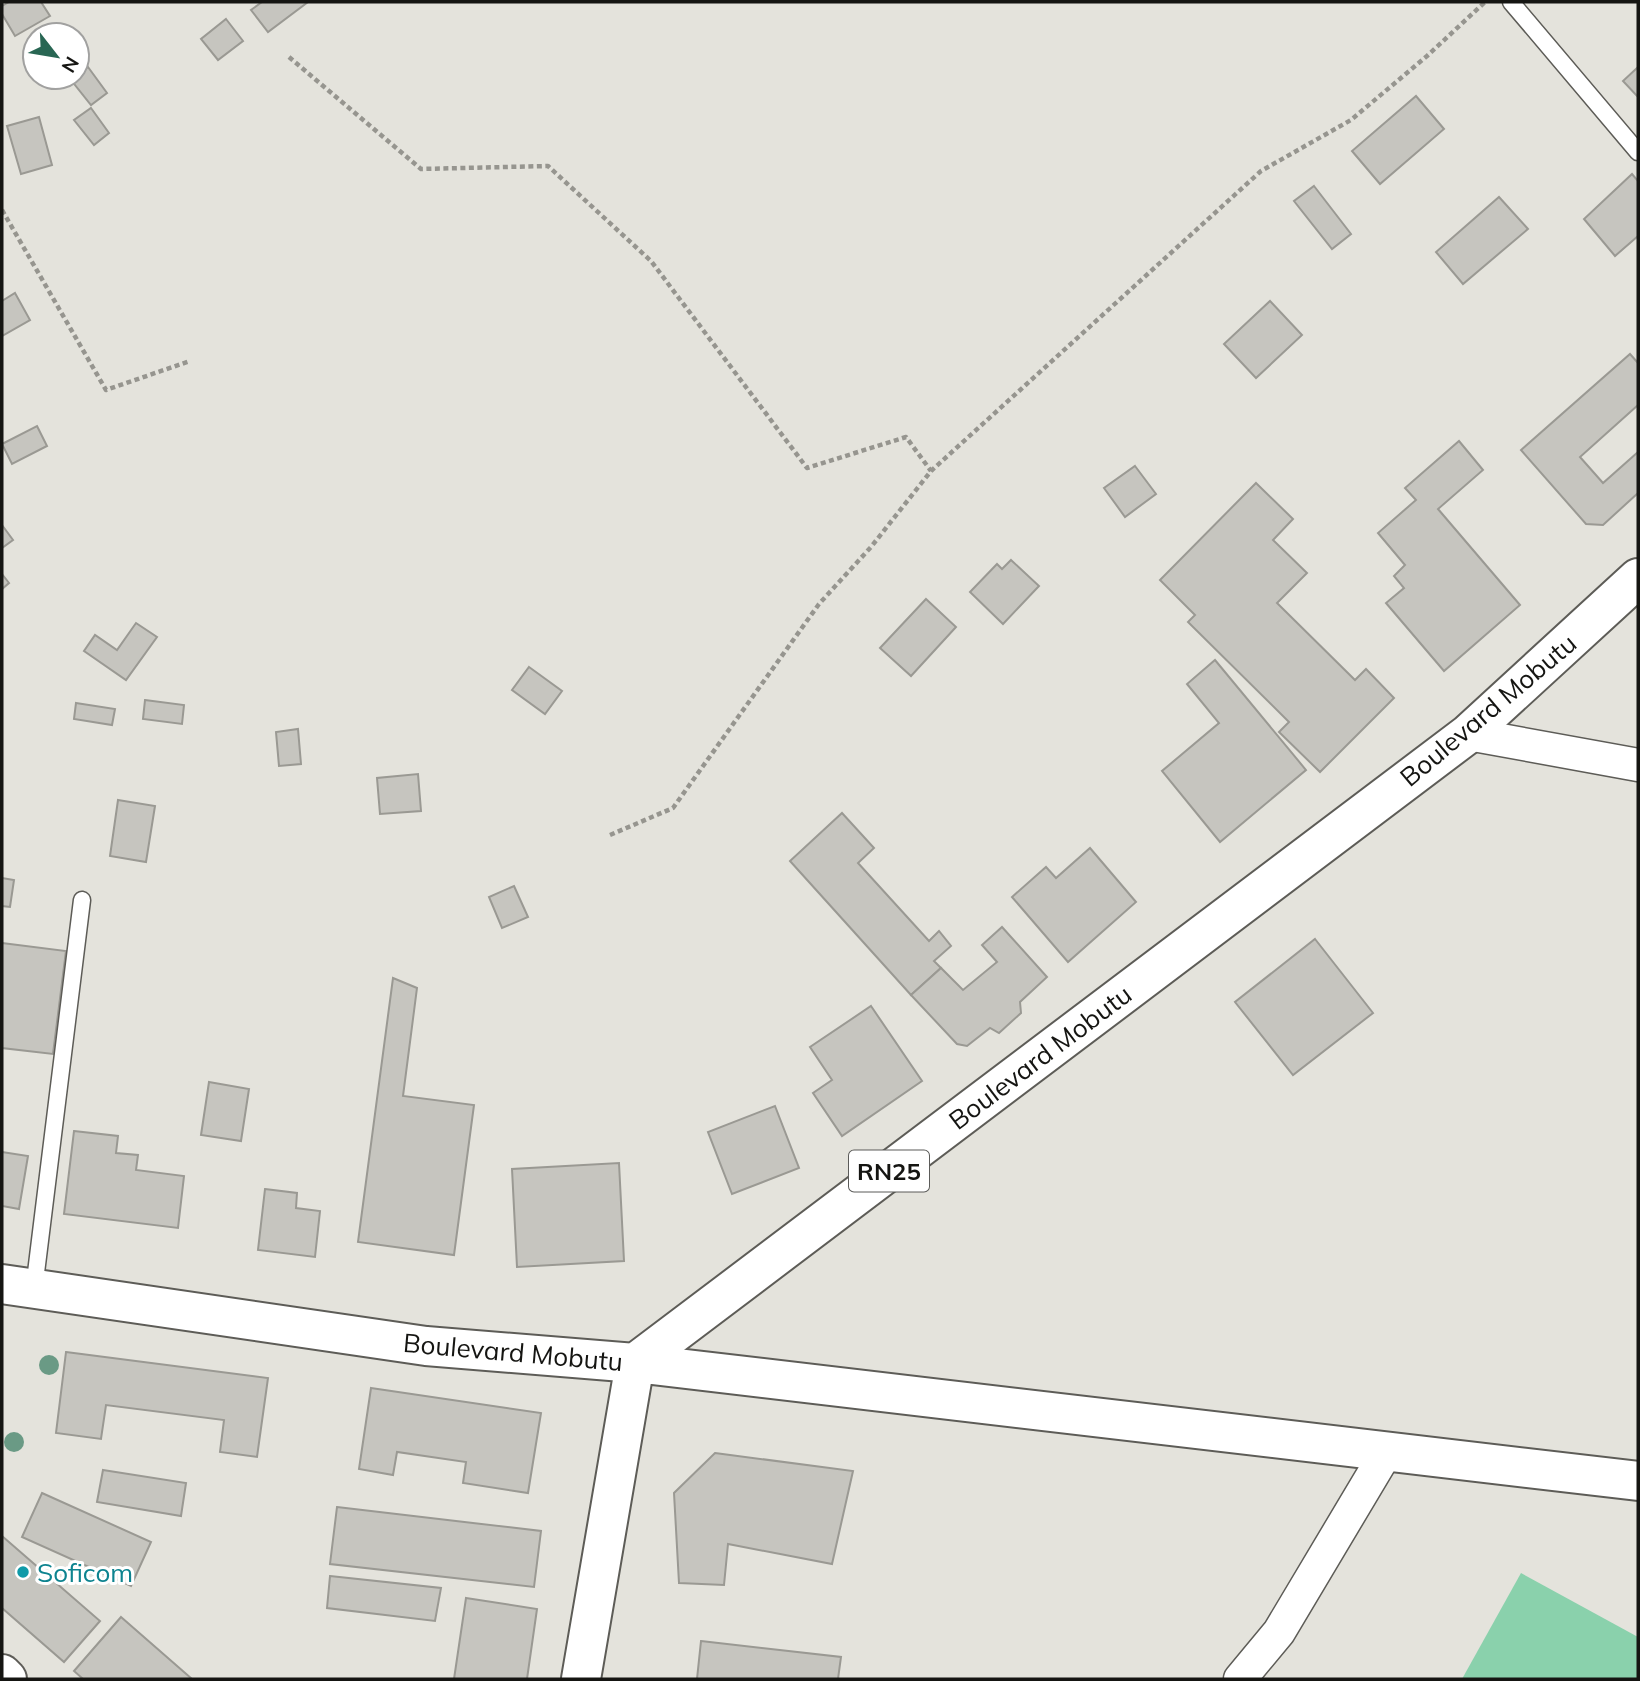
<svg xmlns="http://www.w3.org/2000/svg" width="1640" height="1681" viewBox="0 0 1640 1681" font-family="Mulish,sans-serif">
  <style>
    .green { fill: #8ad1ac }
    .building { fill: #c6c5bf; stroke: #9a9993; stroke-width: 2 }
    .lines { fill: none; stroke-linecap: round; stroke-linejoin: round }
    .service-casing { stroke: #5d5c57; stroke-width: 19 }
    .minor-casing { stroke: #5d5c57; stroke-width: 35 }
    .tertiary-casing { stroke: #5d5c57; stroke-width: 42 }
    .primary-casing { stroke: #5d5c57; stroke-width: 42 }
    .path { stroke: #96958f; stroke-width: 4.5; stroke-dasharray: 5 3.5; stroke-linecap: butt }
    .service { stroke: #fff; stroke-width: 16 }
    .minor { stroke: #fff; stroke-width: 32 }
    .tertiary { stroke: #fff; stroke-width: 38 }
    .primary { stroke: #fff; stroke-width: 38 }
    .tree { fill: #6a9a85 }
    .culture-dot { fill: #0f9aa8; stroke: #fff; stroke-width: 2.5 }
    .labels { text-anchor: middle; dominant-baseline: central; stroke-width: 6; stroke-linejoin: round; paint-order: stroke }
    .shield { fill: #fff; stroke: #5b5b59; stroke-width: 2 }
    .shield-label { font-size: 24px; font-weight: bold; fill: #151512 }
    .street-label { font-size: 26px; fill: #151512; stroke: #fff }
    .culture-label { font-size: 26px; fill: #0d838f; stroke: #fff; text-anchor: start }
  </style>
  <rect width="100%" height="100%" fill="#e4e3dc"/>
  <polygon class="green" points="1521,1573 1638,1637 1638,1679 1462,1679"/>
  <g class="building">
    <polygon points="9,2 41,2 50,16 15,36 2,14 2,6"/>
    <polygon points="262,2 308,2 268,32 251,10"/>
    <polygon points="226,19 243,41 218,60 201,39"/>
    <polygon points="88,67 107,93 91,105 71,80"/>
    <polygon points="1638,67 1638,97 1623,81"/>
    <polygon points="1416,96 1444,129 1380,184 1352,151"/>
    <polygon points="91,108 109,133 94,145 74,120"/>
    <polygon points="39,117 52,165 21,174 7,126"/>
    <polygon points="1632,174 1638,181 1638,236 1615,256 1584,219"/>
    <polygon points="1314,186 1351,234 1332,249 1294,201"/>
    <polygon points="1499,197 1528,229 1463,284 1436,252"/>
    <polygon points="15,293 30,320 2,336 2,301"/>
    <polygon points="1270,301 1302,335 1256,378 1224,344"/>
    <polygon points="1630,354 1638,363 1638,405 1580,457 1603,483 1638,452 1638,493 1603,525 1586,524 1521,450"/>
    <polygon points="37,426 47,446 12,464 2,444"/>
    <polygon points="1459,441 1483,470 1438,509 1520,605 1444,671 1386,603 1404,588 1394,576 1405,565 1378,533 1416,500 1405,488"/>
    <polygon points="1135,466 1156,494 1125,517 1104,488"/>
    <polygon points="1256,483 1293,519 1273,540 1307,573 1277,603 1355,680 1366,669 1394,698 1320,772 1279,732 1289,722 1188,622 1195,615 1160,580"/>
    <polygon points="2,525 13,540 2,548"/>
    <polygon points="1011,560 1039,586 1003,624 970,592 997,564 1002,569"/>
    <polygon points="2,574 9,583 2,589"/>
    <polygon points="926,599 956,627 911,676 880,648"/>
    <polygon points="136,623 157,637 126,680 84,651 95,635 117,650"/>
    <polygon points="1215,660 1306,770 1220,842 1162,771 1219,723 1187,684"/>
    <polygon points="529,667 562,691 545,714 512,690"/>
    <polygon points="145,700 184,705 182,724 143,719"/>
    <polygon points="76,703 115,709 112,725 74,719"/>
    <polygon points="298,729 301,764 279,766 276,732"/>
    <polygon points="418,774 421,811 380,814 377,778"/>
    <polygon points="118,800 155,806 146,862 110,856"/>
    <polygon points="842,813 874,848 858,863 929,941 939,931 951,946 934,961 941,968 911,995 790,861"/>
    <polygon points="1090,848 1136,902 1068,962 1012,897 1046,867 1056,878"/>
    <polygon points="2,878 14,880 10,907 2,906"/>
    <polygon points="514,886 528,917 502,928 489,897"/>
    <polygon points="1002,927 1047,977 1020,1002 1021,1013 999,1033 990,1028 967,1046 957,1044 911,995 941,968 963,990 997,962 982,945"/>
    <polygon points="1315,939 1373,1013 1293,1075 1235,1002"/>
    <polygon points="2,943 66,951 53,1054 2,1048"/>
    <polygon points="393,978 417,988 403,1096 474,1105 454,1255 358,1242"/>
    <polygon points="871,1006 922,1081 842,1136 813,1093 832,1080 810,1047"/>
    <polygon points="209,1082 249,1089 241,1141 201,1135"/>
    <polygon points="775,1106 799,1168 732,1194 708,1132"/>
    <polygon points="74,1131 118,1136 116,1153 138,1155 136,1170 184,1176 178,1228 64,1214"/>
    <polygon points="2,1152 28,1156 19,1209 2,1206"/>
    <polygon points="619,1163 624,1261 517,1267 512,1169"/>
    <polygon points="265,1189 297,1193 296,1208 320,1211 315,1257 258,1250"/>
    <polygon points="66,1352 268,1378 257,1457 220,1452 224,1420 106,1405 101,1439 56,1433"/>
    <polygon points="371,1388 541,1413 528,1493 463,1483 466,1462 397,1452 393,1475 359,1469"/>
    <polygon points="715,1453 853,1471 832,1564 728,1544 724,1585 679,1583 674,1493"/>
    <polygon points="103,1470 186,1483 181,1516 97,1502"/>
    <polygon points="42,1493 151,1542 131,1586 22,1537"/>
    <polygon points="337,1507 541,1531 534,1587 330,1564"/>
    <polygon points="2,1536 100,1621 64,1662 2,1608"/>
    <polygon points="330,1576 441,1588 435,1621 327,1608"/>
    <polygon points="466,1598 537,1609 527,1679 454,1679"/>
    <polygon points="121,1617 192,1679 83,1679 74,1671"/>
    <polygon points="701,1641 841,1657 838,1679 697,1679"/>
  </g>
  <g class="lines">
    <defs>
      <g id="service">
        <polyline points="1511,2 1638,152"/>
        <polyline points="34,1289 82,900"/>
      </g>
      <g id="minor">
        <polyline points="1468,734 1638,765"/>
        <polyline points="1240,1679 1279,1632 1387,1451"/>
      </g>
      <polyline id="tertiary" points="581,1679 635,1363 1638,1481"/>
      <g id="primary">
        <polyline points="2,1284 426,1346 635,1363 1468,734 1638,578"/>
        <polyline points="2,1674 7,1679"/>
      </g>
    </defs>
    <use href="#service" class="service-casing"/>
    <use href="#minor" class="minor-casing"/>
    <use href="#tertiary" class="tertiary-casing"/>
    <use href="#primary" class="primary-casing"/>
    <g class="path">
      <polyline points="289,57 421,169 548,166 651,261 807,468 906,437 931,471"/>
      <polyline points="2,210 106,390 190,361"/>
      <polyline points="610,835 673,808 819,604 871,547 931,471 1261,171 1351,120 1427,56 1485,2"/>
    </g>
    <use href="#service" class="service"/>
    <use href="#minor" class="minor"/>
    <use href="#tertiary" class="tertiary"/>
    <use href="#primary" class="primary"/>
  </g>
  <g class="tree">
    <circle cx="49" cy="1365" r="10"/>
    <circle cx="14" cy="1442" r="10"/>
  </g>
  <circle class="culture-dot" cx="23" cy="1572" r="7"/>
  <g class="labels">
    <rect class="shield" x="849" y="1150.5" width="80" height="41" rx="5"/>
    <g class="shield-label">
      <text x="889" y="1171">RN25</text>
    </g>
    <g class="street-label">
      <text transform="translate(1488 710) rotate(-40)">Boulevard Mobutu</text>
      <text transform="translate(1040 1057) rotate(-37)">Boulevard Mobutu</text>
      <text transform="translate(513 1352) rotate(5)">Boulevard Mobutu</text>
    </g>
    <g class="culture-label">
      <text x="37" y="1572">Soficom</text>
    </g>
  </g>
  <rect width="1640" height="1681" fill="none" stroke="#151512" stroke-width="7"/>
  <g transform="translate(56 56) rotate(121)"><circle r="33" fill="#ffffff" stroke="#a1a1a0" stroke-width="2"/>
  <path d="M0-5L12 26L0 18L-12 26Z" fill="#286653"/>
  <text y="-10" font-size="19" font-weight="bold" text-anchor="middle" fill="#151512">N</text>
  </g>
</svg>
